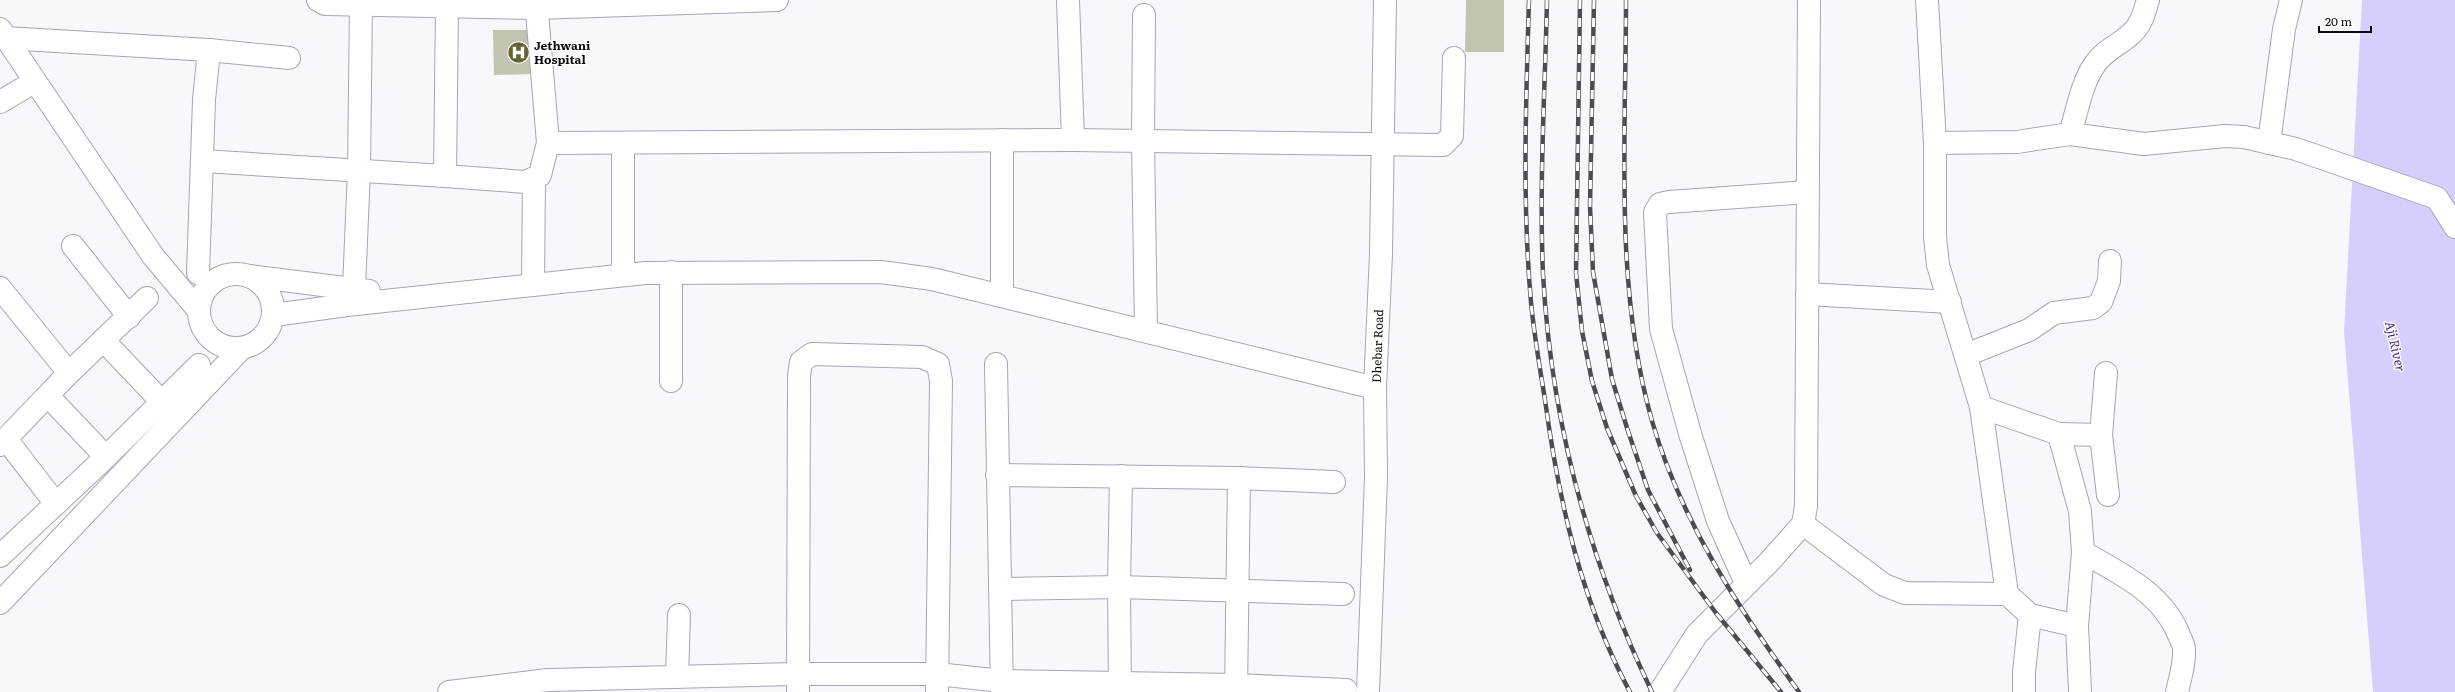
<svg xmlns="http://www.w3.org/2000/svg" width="2455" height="692" viewBox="0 0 2455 692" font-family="Literata,serif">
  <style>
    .water { fill: #d6cffe }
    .building { fill: #c3c4af }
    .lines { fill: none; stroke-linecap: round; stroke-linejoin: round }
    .minor-casing { stroke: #a7a4b7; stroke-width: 24 }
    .minor { stroke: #fff; stroke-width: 22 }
    .rail-casing { stroke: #4d4c52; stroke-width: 4.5 }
    .rail { stroke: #fff; stroke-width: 3; stroke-dasharray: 9; stroke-linecap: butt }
    .labels { text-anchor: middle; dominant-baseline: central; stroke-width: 3; stroke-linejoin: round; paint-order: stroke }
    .poi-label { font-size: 12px; font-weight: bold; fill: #0c0a11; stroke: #fff; text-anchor: start }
    .street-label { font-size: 12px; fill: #0c0a11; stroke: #fff }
    .water-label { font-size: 13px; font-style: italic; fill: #42287e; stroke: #fff }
  </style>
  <rect width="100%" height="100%" fill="#f8f8fc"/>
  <polygon class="water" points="2362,0 2455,0 2455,692 2373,692 2344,331"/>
  <g class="building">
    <polygon points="1466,0 1504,0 1504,52 1465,52"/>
    <polygon points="493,30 532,30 533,74 494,75"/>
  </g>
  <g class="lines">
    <defs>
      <g id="minor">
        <polyline points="318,0 325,4 536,8 777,0"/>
        <polyline points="1068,0 1073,140"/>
        <polyline points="1927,0 1935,143 1935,237 1938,265 1981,407 2007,594"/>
        <polyline points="447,7 445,176 526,182 540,175 548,143 536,0"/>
        <polyline points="1144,15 1143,140 1146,331"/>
        <polyline points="0,29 153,256 199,311"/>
        <polyline points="5,38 209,50 204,100 198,273"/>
        <polyline points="209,50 289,58"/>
        <polyline points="0,102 34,82"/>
        <path d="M2070,134C2077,112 2081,84 2095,64C2105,49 2122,44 2134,31C2142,23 2145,10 2148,0"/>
        <polyline points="1002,140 1002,296"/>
        <polyline points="548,143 1073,140 1443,145 1452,136 1454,58"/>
        <polyline points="623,143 623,275"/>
        <polyline points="1935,143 2017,142 2070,134 2144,144 2225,136 2244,137 2296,149 2437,198 2455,227"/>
        <polyline points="2269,143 2284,29 2291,0"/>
        <polyline points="203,161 445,176"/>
        <polyline points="73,246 129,317"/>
        <circle cx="236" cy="311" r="37"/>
        <polyline points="250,276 369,291"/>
        <polyline points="533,285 534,179"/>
        <polyline points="0,288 69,373"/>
        <polyline points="354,288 359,170 361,4"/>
        <polyline points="1807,294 1950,302"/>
        <polyline points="274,315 347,305 645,273 881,272 932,279 1375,388"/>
        <polyline points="103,340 162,402"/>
        <polyline points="1966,355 2029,330 2054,313 2093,308 2101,302 2109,281 2110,261"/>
        <polyline points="996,364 1002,692"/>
        <polyline points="671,381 671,272"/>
        <polyline points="48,396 106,457"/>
        <polyline points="2059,434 2101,435 2108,495"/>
        <polyline points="2101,435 2106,373"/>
        <polyline points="6,439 56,504"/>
        <polyline points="0,445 69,373 147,298"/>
        <polyline points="997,475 1239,478 1334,482"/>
        <polyline points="1803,524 1884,585 1905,593 2007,594 2030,615 2077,626 2083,552 2080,511 2059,434 1981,407"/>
        <path d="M2083,552C2120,574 2162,592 2179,635C2181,640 2184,645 2184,649C2185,664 2180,678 2177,692"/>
        <polyline points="0,556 106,457 199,365"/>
        <polyline points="1746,583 1718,521 1691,437 1661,329 1655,212 1660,204 1669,202 1807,192"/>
        <polyline points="1002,589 1119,587 1343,594"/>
        <polyline points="0,603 242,348"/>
        <polyline points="2077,626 2080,692"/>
        <polyline points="677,677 679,615"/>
        <polyline points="449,692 548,680 797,674 937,674 1002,681 1236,685 1346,690"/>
        <polyline points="798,692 799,376 801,362 812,354 922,357 938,364 941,381 937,692"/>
        <polyline points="1120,692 1119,587 1121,476"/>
        <polyline points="1236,692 1239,478"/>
        <polyline points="1368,692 1376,477 1375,388 1381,254 1385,0"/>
        <polyline points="1660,692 1697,634 1769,562 1803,524 1806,506 1809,0"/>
        <polyline points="2024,692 2024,672 2030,615"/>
      </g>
    </defs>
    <use href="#minor" class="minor-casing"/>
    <use href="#minor" class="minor"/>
    <defs>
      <g id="rail">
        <path d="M1529,0C1526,100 1522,202 1531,302C1534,335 1540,368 1545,400C1559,502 1581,601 1630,692"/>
        <path d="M1547,0C1545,91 1539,183 1543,274C1551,420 1589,561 1652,692"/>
        <polyline points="1580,0 1576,273 1582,331 1592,381 1607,428 1636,496 1657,533 1716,613 1781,692"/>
        <polyline points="1594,0 1590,206 1593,272 1612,379 1627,428 1648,490 1690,570"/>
        <path d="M1626,0C1626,137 1614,288 1652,421C1681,521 1739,609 1799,692"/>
      </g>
    </defs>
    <use href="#rail" class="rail-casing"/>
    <use href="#rail" class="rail"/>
  </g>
  <defs>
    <symbol id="hospital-disc" viewBox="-11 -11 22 22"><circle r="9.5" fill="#636431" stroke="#fff"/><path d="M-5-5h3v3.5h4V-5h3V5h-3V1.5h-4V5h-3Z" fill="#fff"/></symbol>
  </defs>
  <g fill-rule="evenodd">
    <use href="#hospital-disc" x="506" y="40" width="25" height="25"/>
  </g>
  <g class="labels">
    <g class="poi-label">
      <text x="534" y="45">Jethwani<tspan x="534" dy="14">Hospital</tspan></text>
    </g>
    <g class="street-label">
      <text transform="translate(1377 346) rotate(-88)">Dhebar Road</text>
    </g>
    <g class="water-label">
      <text transform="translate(2396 346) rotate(77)">Aji River</text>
    </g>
  </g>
  <path d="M2319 26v6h52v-6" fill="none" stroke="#0c0a11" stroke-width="2"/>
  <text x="2325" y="26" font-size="12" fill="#0c0a11" stroke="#ffffff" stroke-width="3" paint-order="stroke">20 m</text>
</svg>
